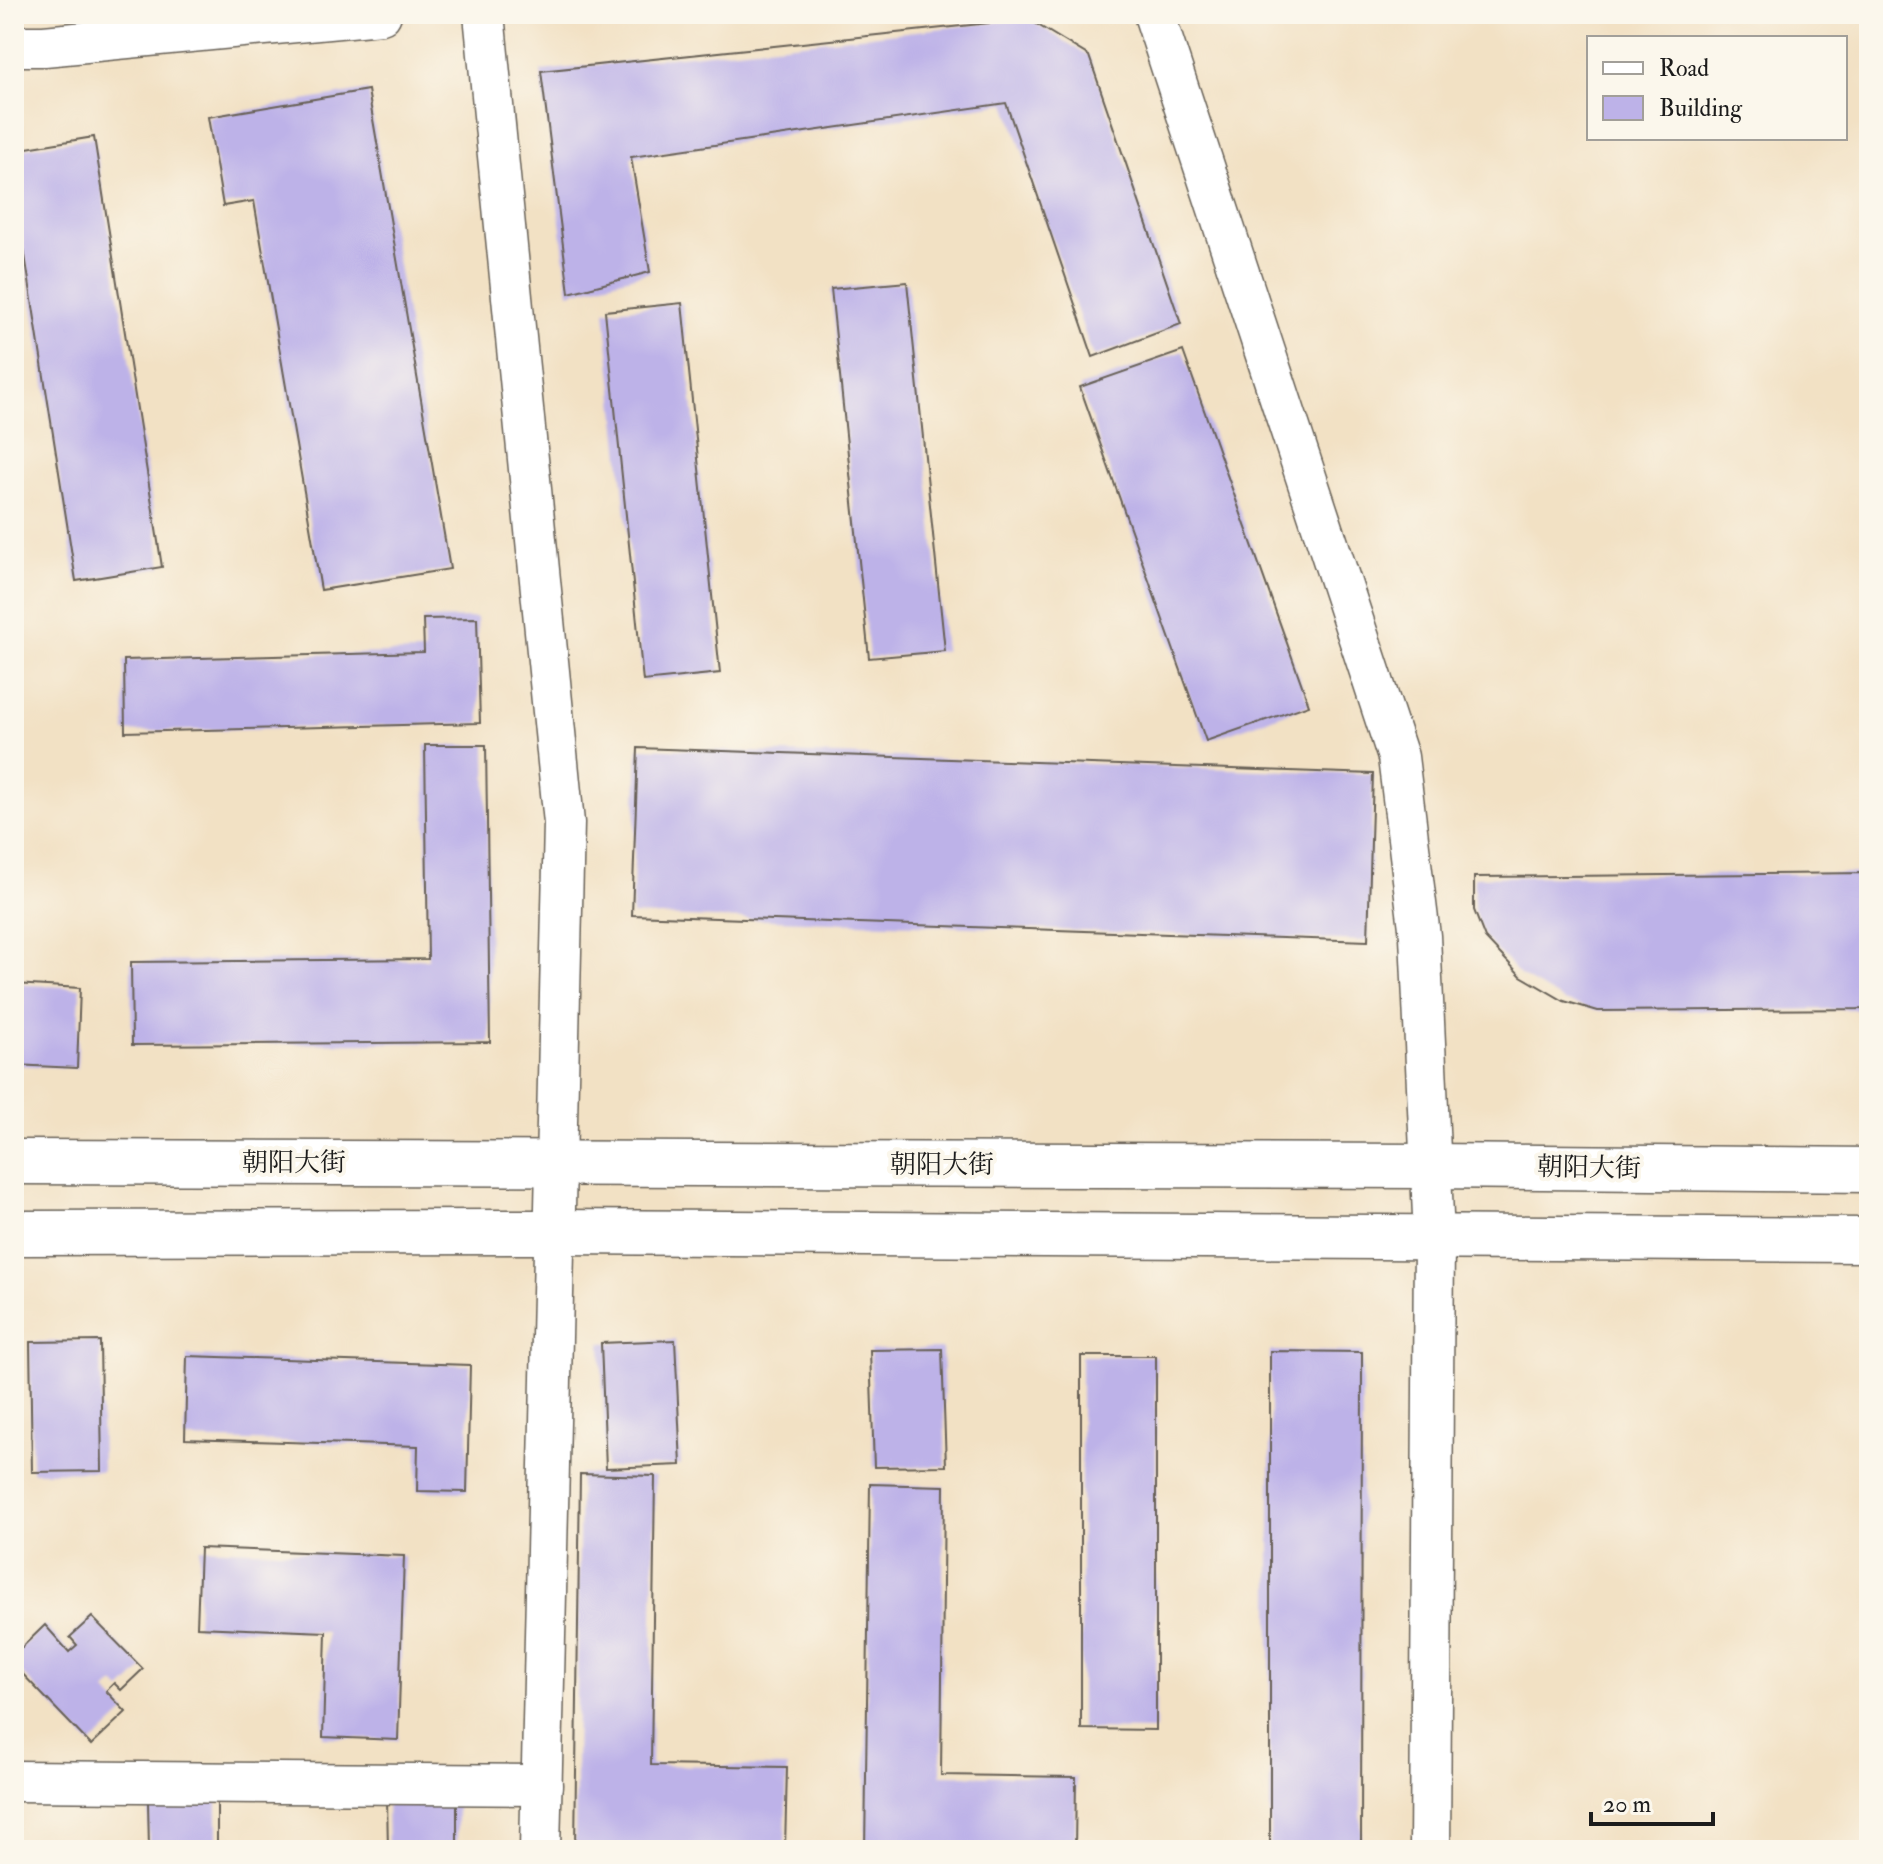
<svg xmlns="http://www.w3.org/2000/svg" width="1883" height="1864" viewBox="0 0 1883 1864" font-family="'IM FELL Double Pica','Noto Serif SC',serif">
  <rect width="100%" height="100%" fill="#fbf7ec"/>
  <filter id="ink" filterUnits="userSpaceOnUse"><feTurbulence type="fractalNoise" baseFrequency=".0125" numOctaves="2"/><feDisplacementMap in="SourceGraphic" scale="16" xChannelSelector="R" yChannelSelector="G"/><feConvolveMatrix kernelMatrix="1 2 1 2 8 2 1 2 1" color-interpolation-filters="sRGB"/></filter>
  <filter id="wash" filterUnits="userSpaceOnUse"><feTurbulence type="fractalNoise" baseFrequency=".006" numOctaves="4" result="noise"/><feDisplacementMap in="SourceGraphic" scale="32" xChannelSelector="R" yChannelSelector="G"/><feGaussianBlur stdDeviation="1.8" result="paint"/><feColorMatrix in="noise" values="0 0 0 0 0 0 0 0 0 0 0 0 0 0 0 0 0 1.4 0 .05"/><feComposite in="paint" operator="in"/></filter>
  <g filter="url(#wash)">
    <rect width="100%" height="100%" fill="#f2e1c4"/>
    <g id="blocks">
      <g fill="#bdb2e8">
        <path d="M1028 19 1089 56 1181 324 1093 357 1006 103 631 157 650 272 569 293 541 71Z"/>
        <path d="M368 90 450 569 321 590 254 201 223 206 208 117Z"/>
        <path d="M94 137 162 567 76 581 14 185V150Z"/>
        <path d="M907 282 945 651 869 658 831 289Z"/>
        <path d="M682 303 720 673 643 681 605 311Z"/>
        <path d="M1183 351 1309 705 1206 741 1080 387Z"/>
        <path d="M477 618 480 723 125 732 124 660 424 652 423 619Z"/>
        <path d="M425 745H486L490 1042 132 1045 131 962 428 959Z"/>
        <path d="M638 748 1373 774 1368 941 632 915Z"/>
        <path d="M1869 873V1009L1598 1011 1564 1001 1521 976 1485 938 1474 910V877Z"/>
        <path d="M14 984 80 988 77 1068 14 1065Z"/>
        <path d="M675 1340 681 1465 606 1468 601 1343Z"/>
        <path d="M100 1341 102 1471 32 1472 30 1342Z"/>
        <path d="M942 1349 946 1466 874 1467 870 1350Z"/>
        <path d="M1270 1351 1362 1352 1361 1850H1270Z"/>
        <path d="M187 1356 470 1365 467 1492 417 1491 418 1446 185 1439Z"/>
        <path d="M1081 1356H1156V1730L1081 1729Z"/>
        <path d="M580 1474 655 1476 651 1765 787 1767 785 1849 575 1846Z"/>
        <path d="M870 1484 944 1486 941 1775 1076 1777 1075 1850H865Z"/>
        <path d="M200 1548 404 1556 398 1740 323 1737 326 1632 197 1627Z"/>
        <path d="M92 1617 143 1669 121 1690 114 1683 106 1691 126 1712 91 1745 14 1665V1655L45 1625 69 1652 77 1645 70 1637Z"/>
        <path d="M387 1798H457V1850H388Z"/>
        <path d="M148 1801H217V1850H149Z"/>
      </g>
    </g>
  </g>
  <g filter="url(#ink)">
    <use href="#blocks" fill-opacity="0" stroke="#676157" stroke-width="2"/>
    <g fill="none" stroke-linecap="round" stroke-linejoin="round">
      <g stroke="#676157" stroke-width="43">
        <g id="street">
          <path d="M484 14 564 823 540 1850"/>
          <path d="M1154 14 1398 757 1420 936 1434 1237 1430 1850"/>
          <path d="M14 46H44L381 14"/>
          <path d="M14 1781 542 1785"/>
        </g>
      </g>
      <g stroke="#676157" stroke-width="47">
        <g id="primary">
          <path d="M14 1162 1431 1166 1869 1170"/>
          <path d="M14 1233 554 1232 1869 1240"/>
        </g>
      </g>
      <use href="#street" stroke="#fff" stroke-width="40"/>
      <use href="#primary" stroke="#fff" stroke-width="44"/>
    </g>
  </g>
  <g text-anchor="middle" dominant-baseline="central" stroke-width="8" stroke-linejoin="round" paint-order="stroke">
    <g font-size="26" fill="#1c1c1c" stroke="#fbf7ec">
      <text x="294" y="1163">朝阳大街</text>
      <text x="942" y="1165">朝阳大街</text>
      <text transform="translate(1589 1168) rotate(1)">朝阳大街</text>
    </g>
  </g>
  <rect width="1883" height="1864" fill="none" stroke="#fbf7ec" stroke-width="48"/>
  <rect x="1587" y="36" width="260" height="104" fill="#fbf7ec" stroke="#a29f99" stroke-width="2"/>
  <rect x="1603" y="62" width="40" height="12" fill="#ffffff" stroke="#a29f99" stroke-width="2"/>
  <text x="1659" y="76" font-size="24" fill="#1c1c1c">Road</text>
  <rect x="1603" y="96" width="40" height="24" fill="#bdb2e8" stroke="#a29f99" stroke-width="2"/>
  <text x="1659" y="116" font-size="24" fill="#1c1c1c">Building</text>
  <path d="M1591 1812v12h122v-12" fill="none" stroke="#1c1c1c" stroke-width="4"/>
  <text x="1603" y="1812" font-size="24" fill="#1c1c1c" stroke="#fbf7ec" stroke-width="6" paint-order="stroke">20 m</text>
</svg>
